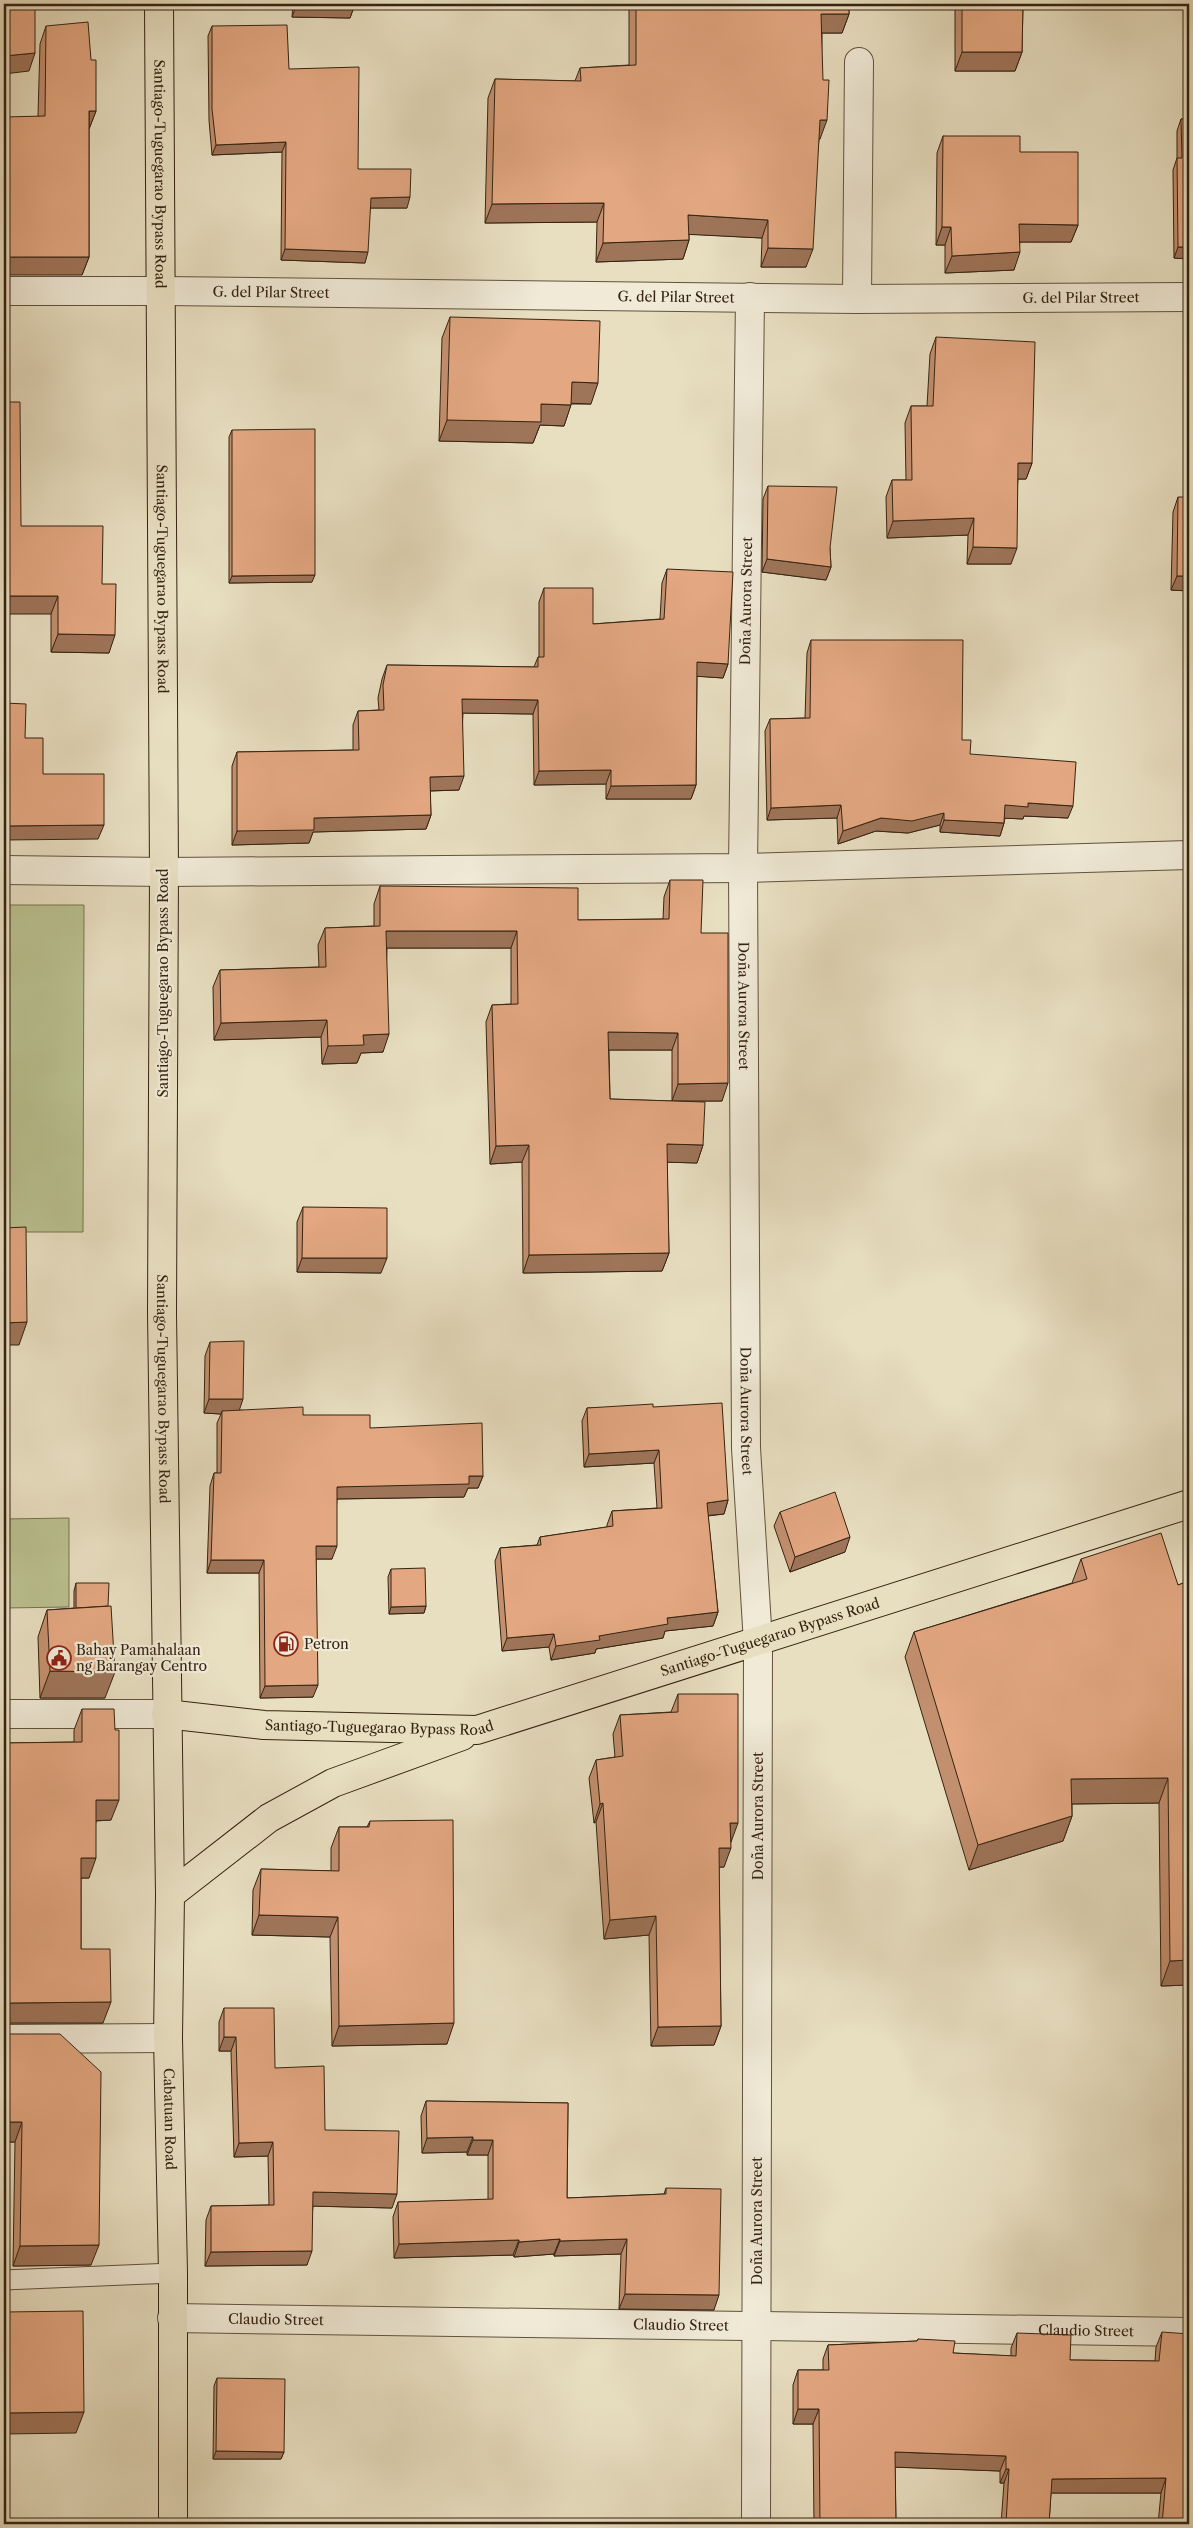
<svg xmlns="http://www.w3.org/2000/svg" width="1193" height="2528" viewBox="0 0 1193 2528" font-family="'Libre Caslon Text',serif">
  <rect width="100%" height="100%" fill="#e8dfc1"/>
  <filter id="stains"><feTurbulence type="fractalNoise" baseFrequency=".004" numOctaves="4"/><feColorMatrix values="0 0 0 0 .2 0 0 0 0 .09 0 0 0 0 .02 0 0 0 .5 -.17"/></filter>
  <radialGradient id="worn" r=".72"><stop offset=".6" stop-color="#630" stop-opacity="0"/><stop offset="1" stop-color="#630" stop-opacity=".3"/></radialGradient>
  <g fill="#bac190" stroke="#787251">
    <path d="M4 905H84L83 1232H4Z"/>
    <path d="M69 1518V1607L4 1608V1519Z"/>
  </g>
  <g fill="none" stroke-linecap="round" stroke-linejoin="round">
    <g stroke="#62523e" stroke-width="21">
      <path id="service" d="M4 2280 173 2273"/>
    </g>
    <g stroke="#62523e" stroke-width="30">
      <g id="minor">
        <path id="s1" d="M162 291 857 299 1189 297"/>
        <path id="s2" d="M750 297 743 868 746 1448 758 1643 756 2524"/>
        <path d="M857 299 859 62"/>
        <path d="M4 870 164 872 743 868 1189 855"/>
        <path d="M4 1714H166"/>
        <path d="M4 2039 168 2038"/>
        <path id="s3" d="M172 2318 1189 2332"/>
      </g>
    </g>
    <g stroke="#62523e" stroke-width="30">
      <path id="tertiary" d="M4 291H162"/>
    </g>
    <g stroke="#352312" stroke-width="30">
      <g id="trunk">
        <path id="s4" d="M159 4 164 872 162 1313 170 1895 168 2038 173 2273V2524"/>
        <path id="s5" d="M166 1714 264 1725 477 1730 1189 1504"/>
        <path d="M170 1895 269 1818 333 1783 462 1736"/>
      </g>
    </g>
    <use href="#service" stroke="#f0ead7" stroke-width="19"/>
    <use href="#minor" stroke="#f0ead7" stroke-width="28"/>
    <use href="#tertiary" stroke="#f0ead7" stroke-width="28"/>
    <use href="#trunk" stroke="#e8dfc1" stroke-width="28"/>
  </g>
  <g fill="#c3906f" stroke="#352312" fill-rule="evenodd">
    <path d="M293 4H355L350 18 292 17Z"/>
    <path d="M631 4H849V14L842 33H822L820 139H819L806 267H761L762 238 689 234V240L683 259 596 262 597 222 485 223 488 98 495 79 575 81 580 68 629 65V9Z"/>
    <path d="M955 4H1023L1022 52 1015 71H955Z"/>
    <path d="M46 26 96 111 89 129V257L82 275 38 116 40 44Z"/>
    <path d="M212 26 289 69 358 169 407 208H370L365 263 281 260 282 152 212 155 209 120 208 36Z"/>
    <path d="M1181 119H1189V259L1174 258 1173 170 1177 158V131Z"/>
    <path d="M943 136 1020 152 1078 225 1071 242H1020L1014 270 945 273V245H936L937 153Z"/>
    <path d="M450 317 591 404H571L564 426 540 425 533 443 439 441 442 338Z"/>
    <path d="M936 337 1032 463 1026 479H1018L1011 564H967L968 535 887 538 886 497 892 480H906L905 423 911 406H927L930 354Z"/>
    <path d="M232 430 312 582 229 583V437Z"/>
    <path d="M768 486 830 548 831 567 826 580 762 572 763 499Z"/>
    <path d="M1178 497 1189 591 1171 590 1173 512Z"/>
    <path d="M21 526 102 584 109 653 51 652V614Z"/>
    <path d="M667 569 728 664 723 678 697 676 696 785 691 799H606V784L534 785 533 714 463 713 459 790 430 791 431 815 426 829 313 832 309 843 232 845V766L237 752 353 750V725L358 711 379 710 378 698 382 679 387 665 534 667 538 657H539V602L544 588 593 624 660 619 662 583Z"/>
    <path d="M811 640 962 740 970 754 1068 818 1024 816 1023 819 1005 818 1004 823 1000 836 940 832V825L908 833 876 831 838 844 837 818 767 820 765 731 770 719 805 718 807 653Z"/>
    <path d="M670 880 701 933 722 1101H675L703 1145 697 1163 667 1162 669 1253 662 1271 523 1273 522 1162 490 1164 486 1022 492 1005 511 1004V948H387L383 1052 361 1053 357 1063 322 1064 321 1037 214 1040 213 987 220 970 319 967 318 945 325 928 374 926V904L380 886 578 920 663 919 664 897ZM609 1050H672V1101L610 1099Z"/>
    <path d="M303 1207 381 1273 297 1272V1222Z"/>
    <path d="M210 1342 239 1410 303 1415 370 1428 483 1476 478 1488H468L464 1497 337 1499 332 1559H316L313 1697 260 1698 259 1573H207L210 1486 214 1473H217V1423L221 1414 204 1413 205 1356Z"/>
    <path d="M653 1407 728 1500 724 1514 708 1516 718 1612 713 1626 665 1631 663 1638 596 1649 595 1653 551 1660 549 1647 502 1651 495 1561 500 1548 537 1545 540 1537 607 1527V1525L612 1511 657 1508 654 1463 584 1467 582 1421 587 1408Z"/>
    <path d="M780 1512 845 1552 790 1572 774 1526Z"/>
    <path d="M1081 1559 1178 1585 1189 1581V1985L1161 1986 1159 1803 1072 1804V1816L1063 1841 969 1870 905 1657 914 1632 1072 1583Z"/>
    <path d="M391 1569 426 1606 424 1613 389 1614 388 1577Z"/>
    <path d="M76 1583 105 1698H40L38 1637 47 1610 74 1608V1591Z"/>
    <path d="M678 1694 731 1842 724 1867H719L721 2026 714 2045 651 2046 649 1935 604 1939 596 1822 594 1823 589 1778 596 1760 615 1757 613 1734 620 1715 671 1712Z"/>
    <path d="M82 1709 111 1820 96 1821 89 1878H81V1949L103 2023H4V1743L74 1742V1730Z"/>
    <path d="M370 1821 447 2044 332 2046 330 1937 252 1935 253 1890 261 1869 331 1871V1848L339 1827H367Z"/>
    <path d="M224 2008 275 2068 325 2130 392 2208 313 2206 307 2265 205 2266 206 2220 211 2206 269 2205 268 2156 234 2157 231 2051H219V2022Z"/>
    <path d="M4 2032 91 2265 13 2266 15 2142H4Z"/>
    <path d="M426 2101 568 2103 567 2198 664 2194 666 2188 714 2310 619 2309 621 2254 554 2256V2254L514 2257 513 2255 394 2258 393 2217 398 2202 488 2200V2155H467V2152L422 2153 421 2116Z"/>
    <path d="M1162 2332 1189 2524H1158L1161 2493H1051L1049 2524H1001L1004 2483H1000V2471L895 2467 896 2524H814L813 2424H793V2385L798 2370H823V2359L828 2345 917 2341 918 2339 953 2353 1011 2356V2348L1017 2333 1070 2360 1155 2361 1156 2347Z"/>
    <path d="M217 2378 284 2452 281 2459H213L214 2386Z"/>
  </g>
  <g fill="#9f755a" stroke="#352312">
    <path d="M297 4H355L350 18 292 17Z"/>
    <path d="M821 14H849L842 33H815Z"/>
    <path d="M962 52H1022L1015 71H955Z"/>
    <path d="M35 53 29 71 4 74V56Z"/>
    <path d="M89 111H96L89 129Z"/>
    <path d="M820 120H827L820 139H813Z"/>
    <path d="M286 142 282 152 212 155 216 145Z"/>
    <path d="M410 197 407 208H367L371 198Z"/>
    <path d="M604 203 597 222 485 223 492 204Z"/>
    <path d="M688 215 768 220 762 238 681 234Z"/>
    <path d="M1019 224 1078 225 1071 242H1012Z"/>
    <path d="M942 227H951L945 245H936Z"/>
    <path d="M689 240 683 259 596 262 603 243Z"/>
    <path d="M1178 247H1189V259L1174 258Z"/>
    <path d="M768 248 813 249 806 267H761Z"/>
    <path d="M285 249 368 252 365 263 281 260Z"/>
    <path d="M1020 252 1014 270 945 273 952 256Z"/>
    <path d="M4 257H89L82 275H4Z"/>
    <path d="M572 382 598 383 591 404 564 403Z"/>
    <path d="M541 404 571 405 564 426 540 425 533 443 439 441 447 420Z"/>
    <path d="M1018 463H1032L1026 479H1012Z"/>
    <path d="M974 518 968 535 887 538 893 521Z"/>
    <path d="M973 547 1017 548 1011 564H967Z"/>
    <path d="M767 559 831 567 826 580 762 572Z"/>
    <path d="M315 575 312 582 229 583 232 576Z"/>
    <path d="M1177 576H1189V591L1171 590Z"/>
    <path d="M4 596H58L51 614H4Z"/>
    <path d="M58 634 115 635 109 653 51 652Z"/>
    <path d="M697 662 728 664 723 678 692 676Z"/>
    <path d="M462 699 538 700 533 714 457 713Z"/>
    <path d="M611 770 606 784 534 785 539 771Z"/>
    <path d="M464 776 459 790 425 791 430 777Z"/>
    <path d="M696 785 691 799H606L611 786Z"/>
    <path d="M1028 803 1073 806 1068 818 1024 816 1023 819 1001 818 1005 805Z"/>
    <path d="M841 805 837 818 767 820 771 808Z"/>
    <path d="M944 813 940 825 908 833 876 831 838 844 843 831 881 818Z"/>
    <path d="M431 815 426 829 313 832 309 843 232 845 237 831 314 818Z"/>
    <path d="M944 820 1004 823 1000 836 940 832Z"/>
    <path d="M104 825 98 839 4 840V826Z"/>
    <path d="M386 931H517L511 948H380Z"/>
    <path d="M327 1020 321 1037 214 1040 221 1023Z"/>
    <path d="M608 1032 678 1033 672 1050H602Z"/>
    <path d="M389 1034 383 1052 361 1053 357 1063 322 1064 328 1046 363 1035Z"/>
    <path d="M728 1083 722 1101H672L678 1084Z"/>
    <path d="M667 1144 703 1145 697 1163 661 1162Z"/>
    <path d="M529 1145 522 1162 490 1164 496 1146Z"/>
    <path d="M669 1253 662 1271 523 1273 529 1255Z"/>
    <path d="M302 1258H387L381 1273 297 1272Z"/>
    <path d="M27 1322 19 1345H4V1323Z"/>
    <path d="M209 1399H243L238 1414 222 1411 221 1414 204 1413Z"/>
    <path d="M659 1450 654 1463 584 1467 589 1454Z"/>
    <path d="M469 1476H483L478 1488H468L464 1497 333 1499 337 1487Z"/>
    <path d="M728 1500 724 1514 702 1516 707 1503Z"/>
    <path d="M850 1537 845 1552 790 1572 795 1557Z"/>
    <path d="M316 1546H337L332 1559H311Z"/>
    <path d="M211 1560H264L259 1573H207Z"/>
    <path d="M426 1606 424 1613 389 1614 391 1607Z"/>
    <path d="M718 1612 713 1626 665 1631 663 1638 596 1649 595 1653 551 1660 556 1646 599 1636 667 1618Z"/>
    <path d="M554 1634 549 1647 502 1651 507 1638Z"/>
    <path d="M50 1671 115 1672 105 1698H40Z"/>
    <path d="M318 1685 313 1697 260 1698 265 1686Z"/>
    <path d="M1168 1778 1159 1803 1062 1804 1071 1779Z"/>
    <path d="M96 1800H119L111 1820 89 1821Z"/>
    <path d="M603 1803 596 1822 594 1823 600 1804Z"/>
    <path d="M1072 1816 1063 1841 969 1870 978 1845Z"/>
    <path d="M730 1823H738L731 1842Z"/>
    <path d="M719 1848H731L724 1867H712Z"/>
    <path d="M81 1858H96L89 1878H74Z"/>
    <path d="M259 1915 338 1917 330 1937 252 1935Z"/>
    <path d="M656 1916 649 1935 604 1939 610 1920Z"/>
    <path d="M1189 1960V1985L1161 1986 1170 1961Z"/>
    <path d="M111 2002 103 2023H4V2005L11 2003Z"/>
    <path d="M454 2023 447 2044 332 2046 339 2026Z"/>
    <path d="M721 2026 714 2045 651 2046 658 2027Z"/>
    <path d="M224 2037H236L231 2051H219Z"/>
    <path d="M4 2122H22L15 2142H4Z"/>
    <path d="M473 2137 467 2152 422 2153 427 2138Z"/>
    <path d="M473 2140H493L488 2155H467Z"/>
    <path d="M273 2142 268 2156 234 2157 239 2143Z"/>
    <path d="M313 2192 397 2194 392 2208 308 2206Z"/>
    <path d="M560 2239 554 2254 514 2257 519 2242Z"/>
    <path d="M627 2239 621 2254 554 2256 560 2241Z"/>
    <path d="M519 2240 513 2255 394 2258 399 2244Z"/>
    <path d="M99 2245 91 2265 13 2266 20 2246Z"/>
    <path d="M312 2251 307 2265 205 2266 211 2252Z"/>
    <path d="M625 2294 719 2295 714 2310 619 2309Z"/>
    <path d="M798 2409H819L813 2424H793Z"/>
    <path d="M84 2412 76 2433 4 2434V2413Z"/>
    <path d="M216 2451 284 2452 281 2459H213Z"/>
    <path d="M895 2452 1006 2456 1000 2471 890 2467Z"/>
    <path d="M1006 2469H1009L1004 2483H1000Z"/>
    <path d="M1166 2478 1161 2493H1047L1052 2479Z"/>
  </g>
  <g fill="#e3a781" stroke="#352312">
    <path d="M4 4H35V53L4 56Z"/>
    <path d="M636 4H849V14H821L823 80H829L827 120H820L813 249 768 248V220L688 215 689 240 603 243 604 203 492 204 495 79 581 81 580 68 636 65Z"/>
    <path d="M962 4H1023L1022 52H962Z"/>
    <path d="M88 22 91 60H96V111H89V257H4V117L45 116 46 26Z"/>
    <path d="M287 25 289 69 359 67 358 169H411L410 197 371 198 368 252 285 249 286 142 216 145 212 109V26Z"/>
    <path d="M1181 119H1189V247H1178L1177 158H1182Z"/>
    <path d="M943 136H1020V152H1078V225L1019 224 1020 252 952 256 951 227H942Z"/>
    <path d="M450 317 600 321 598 383 572 382 571 405 541 404V422L447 420Z"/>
    <path d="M936 337 1035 342 1032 463H1018L1017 548 973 547 974 518 893 521 892 480H912L911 406H933Z"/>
    <path d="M4 402H20L21 526H103L102 584H116L115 635 58 634V596H4Z"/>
    <path d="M315 429V575L232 576V430Z"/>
    <path d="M768 486 837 487 830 548 831 567 767 559Z"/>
    <path d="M1178 497H1189V576H1177Z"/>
    <path d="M667 569 733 572 728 664 697 662 696 785 611 786V770L539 771 538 700 462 699 464 776 430 777 431 815 314 818V830L237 831V752L359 750 358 711 384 710 383 685 387 665 538 667V657H544V588H593V624L664 619Z"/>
    <path d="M811 640H963L962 740H971L970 754 1076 762 1073 806 1028 803V807L1005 805 1004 823 944 820V813L912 821 881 818 843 831 841 805 771 808 770 719 810 718Z"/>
    <path d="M4 703 26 704 25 738H43V774H104V825L4 826Z"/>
    <path d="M670 880H703L701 933H728V1083L678 1084V1033L608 1032 610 1099 705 1102 703 1145 667 1144 669 1253 529 1255V1145L496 1146 492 1005 518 1004 517 931H386L389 1034 363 1035 364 1045 328 1046 327 1020 221 1023 220 970 326 967 325 928 380 926V886L578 888V920L669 919Z"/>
    <path d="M303 1207 387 1208V1258H302Z"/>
    <path d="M26 1227 27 1322 4 1323V1228Z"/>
    <path d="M244 1341 243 1399H209L210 1342Z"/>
    <path d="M722 1403 728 1500 707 1503 718 1612 667 1618 668 1624 599 1636 600 1640 556 1646 554 1634 507 1638 500 1548 541 1545 540 1537 613 1526 612 1511 662 1508 659 1450 589 1454 587 1408 653 1404V1407Z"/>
    <path d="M303 1407V1415H370V1428L482 1423 483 1476H469V1484L337 1487V1546H316L318 1685 265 1686 264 1560H211L214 1473H221L222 1411Z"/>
    <path d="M835 1492 850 1537 795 1557 780 1512Z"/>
    <path d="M1161 1533 1178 1585 1189 1581V1960L1170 1961 1168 1778 1071 1779 1072 1816 978 1845 914 1632 1087 1579 1081 1559Z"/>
    <path d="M425 1568 426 1606 391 1607V1569Z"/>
    <path d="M76 1583H109L108 1606 76 1608Z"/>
    <path d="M111 1606 115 1672 50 1671 47 1610Z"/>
    <path d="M678 1694H738V1823H730L731 1848H719L721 2026 658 2027 656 1916 610 1920 603 1803 600 1804 596 1760 623 1756 620 1715 678 1712Z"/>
    <path d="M82 1709H114L115 1730H119V1800H96V1858H81V1949H110L111 2002 11 2003 4 2005V1743L82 1742Z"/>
    <path d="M453 1820 454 2023 339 2026 338 1917 259 1915 261 1869 339 1871V1827H369L370 1821Z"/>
    <path d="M224 2008H274L275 2068 324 2066 325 2130 399 2131 397 2194 313 2192 312 2251 211 2252V2206L274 2205 273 2142 239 2143 236 2037H224Z"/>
    <path d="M4 2032 11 2034H60L101 2072 99 2245 20 2246 22 2122H4Z"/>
    <path d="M426 2101 568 2103 567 2198 666 2194V2188L721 2189 719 2295 625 2294 627 2239 560 2241V2239L519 2242V2240L399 2244 398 2202 493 2199V2140H473V2137L427 2138Z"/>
    <path d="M83 2311 84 2412 4 2413V2312Z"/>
    <path d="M1162 2332 1189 2334V2524H1162L1166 2478 1052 2479 1049 2524H1006L1009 2469H1006V2456L895 2452 896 2524H820L819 2409H798V2370H829L828 2345 917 2341 918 2339 955 2341 953 2353 1016 2356 1017 2333 1071 2335 1070 2360 1159 2361Z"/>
    <path d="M217 2378 285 2379 284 2452 216 2451Z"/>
  </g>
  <defs>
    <g id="fuel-ring" transform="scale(1.25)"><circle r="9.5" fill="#f0ead7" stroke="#8f2418" stroke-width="1.5"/><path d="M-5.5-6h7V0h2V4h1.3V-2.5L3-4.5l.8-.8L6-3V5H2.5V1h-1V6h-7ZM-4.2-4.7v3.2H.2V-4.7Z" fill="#8f2418"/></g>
    <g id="civic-ring" transform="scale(1.25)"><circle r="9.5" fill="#f0ead7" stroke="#8f2418" stroke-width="1.5"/><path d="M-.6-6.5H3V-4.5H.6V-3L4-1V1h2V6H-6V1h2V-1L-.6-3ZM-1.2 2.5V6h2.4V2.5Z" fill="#8f2418"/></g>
  </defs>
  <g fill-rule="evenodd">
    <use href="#fuel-ring" x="286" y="1644"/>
    <use href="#civic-ring" x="59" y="1658"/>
  </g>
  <g text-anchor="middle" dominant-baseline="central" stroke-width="4.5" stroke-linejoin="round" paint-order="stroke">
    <g font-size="14" fill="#352312" stroke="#f0ead7">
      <text stroke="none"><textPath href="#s4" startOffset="170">Santiago-Tuguegarao Bypass Road</textPath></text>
      <text stroke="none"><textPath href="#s1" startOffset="109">G. del Pilar Street</textPath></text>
      <text stroke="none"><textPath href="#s1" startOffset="514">G. del Pilar Street</textPath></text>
      <text stroke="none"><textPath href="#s1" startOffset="919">G. del Pilar Street</textPath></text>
      <text stroke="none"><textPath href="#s4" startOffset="575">Santiago-Tuguegarao Bypass Road</textPath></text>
      <text transform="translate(746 601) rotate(-89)">Doña Aurora Street</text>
      <text transform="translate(163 983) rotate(-90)">Santiago-Tuguegarao Bypass Road</text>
      <text stroke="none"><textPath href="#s2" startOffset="709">Doña Aurora Street</textPath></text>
      <text stroke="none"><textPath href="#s4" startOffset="1385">Santiago-Tuguegarao Bypass Road</textPath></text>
      <text stroke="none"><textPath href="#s2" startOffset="1114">Doña Aurora Street</textPath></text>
      <text stroke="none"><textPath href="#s5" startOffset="619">Santiago-Tuguegarao Bypass Road</textPath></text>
      <text stroke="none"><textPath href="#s5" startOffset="214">Santiago-Tuguegarao Bypass Road</textPath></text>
      <text transform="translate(758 1816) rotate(-90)">Doña Aurora Street</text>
      <text stroke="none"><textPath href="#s4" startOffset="2115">Cabatuan Road</textPath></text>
      <text transform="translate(757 2221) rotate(-90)">Doña Aurora Street</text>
      <text stroke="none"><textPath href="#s3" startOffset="104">Claudio Street</textPath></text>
      <text stroke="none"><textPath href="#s3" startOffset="509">Claudio Street</textPath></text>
      <text stroke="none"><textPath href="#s3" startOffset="914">Claudio Street</textPath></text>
    </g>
    <g font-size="14" fill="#352312" stroke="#f0ead7" text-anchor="start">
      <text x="304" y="1644">Petron</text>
      <text x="76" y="1650">Bahay Pamahalaan<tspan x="76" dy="16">ng Barangay Centro</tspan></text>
    </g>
  </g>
  <rect width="1193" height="2528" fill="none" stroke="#e8dfc1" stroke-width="20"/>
  <rect x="5" y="5" width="1183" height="2518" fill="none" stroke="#352312" stroke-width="2.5"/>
  <rect x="10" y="10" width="1173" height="2508" fill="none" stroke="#352312"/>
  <rect width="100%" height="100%" filter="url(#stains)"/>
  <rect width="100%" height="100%" fill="url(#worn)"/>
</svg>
